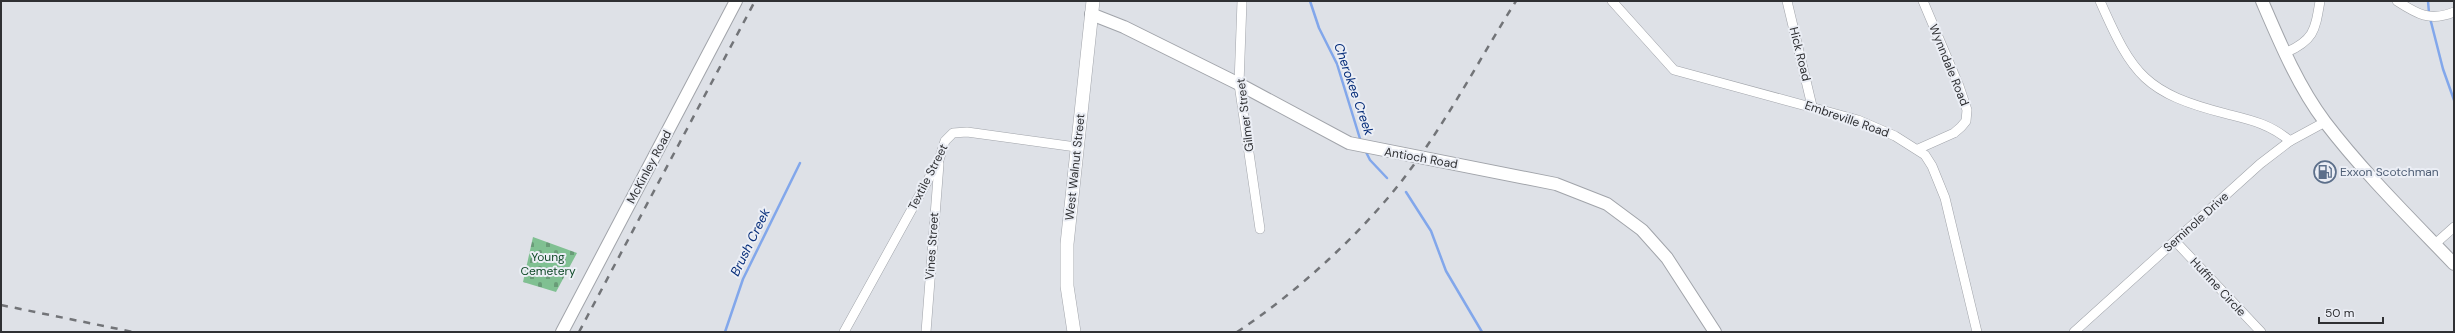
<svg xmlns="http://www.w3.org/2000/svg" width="2455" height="333" viewBox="0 0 2455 333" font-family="'DM Sans',sans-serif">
  <defs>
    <pattern id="cemetery-stones" width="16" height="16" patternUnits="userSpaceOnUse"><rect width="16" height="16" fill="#80c092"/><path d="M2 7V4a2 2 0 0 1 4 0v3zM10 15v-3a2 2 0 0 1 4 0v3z" fill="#699c78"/></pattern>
  </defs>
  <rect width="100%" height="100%" fill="#dee1e7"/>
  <path fill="url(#cemetery-stones)" d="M533 237 577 253 556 292 523 282Z"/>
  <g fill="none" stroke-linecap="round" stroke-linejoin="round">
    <g stroke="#82a7eb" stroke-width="2.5">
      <path d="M1310 1 1319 28 1337 64 1361 142"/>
      <path d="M2428 1 2429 13"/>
      <path d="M2430 18 2443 69 2454 100"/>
      <path d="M1365 150 1370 160 1387 178"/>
      <path d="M1406 192 1431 231 1446 271 1482 332"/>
      <path d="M725 332 743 279 800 163"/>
    </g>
    <g stroke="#a1a4aa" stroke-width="10">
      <g id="minor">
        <path d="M1242 1 1239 84 1260 229"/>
        <path d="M1612 1 1674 70 1858 120 1895 136 1925 155 1932 166 1945 198 1977 332"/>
        <path d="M1787 1 1812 106"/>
        <path d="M2100 1C2133 76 2145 93 2227 114 2251 120 2270 124 2290 141"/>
        <path d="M2397 1C2417 14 2430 22 2454 12"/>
        <path d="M2285 53C2314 40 2315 31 2320 1"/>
        <path d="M1918 149 1954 133 1961 127 1966 121 1967 110 1959 86 1923 1"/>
        <path d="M2176 242 2261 332"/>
        <path d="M2435 244 2454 227"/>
        <path d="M844 332 939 160 945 141 953 133 967 132 1076 147"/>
        <path d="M926 332 939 164"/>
        <path d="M2074 332 2260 164 2290 141 2325 122"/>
      </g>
    </g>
    <g stroke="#a1a4aa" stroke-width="14">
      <g id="tertiary">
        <path d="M2262 1C2280 43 2298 86 2325 122 2364 173 2410 218 2454 264"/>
        <path d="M1091 14 1124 27 1239 84 1349 143 1556 184 1607 204 1642 230 1667 258 1715 332"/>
        <path d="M562 332 736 1"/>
      </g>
    </g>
    <g stroke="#a1a4aa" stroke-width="14">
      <path id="secondary" d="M1074 332 1067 286V244L1093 1"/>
    </g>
    <use href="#minor" stroke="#fff" stroke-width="9"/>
    <use href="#tertiary" stroke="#fff" stroke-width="12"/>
    <use href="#secondary" stroke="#fff" stroke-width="13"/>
    <g stroke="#727478" stroke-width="2.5" stroke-dasharray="7 7" stroke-linecap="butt">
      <path d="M1 305 133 332"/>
      <path d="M579 332 755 1"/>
      <path d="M1237 332C1295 294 1361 234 1404 178 1446 123 1479 60 1516 1"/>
    </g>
  </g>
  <defs>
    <g id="fuel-ring" transform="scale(1.15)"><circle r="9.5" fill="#ebeef5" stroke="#5c6f8a" stroke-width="1.5"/><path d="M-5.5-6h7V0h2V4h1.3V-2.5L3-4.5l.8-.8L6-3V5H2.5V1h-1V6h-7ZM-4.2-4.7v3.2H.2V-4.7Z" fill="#5c6f8a"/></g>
  </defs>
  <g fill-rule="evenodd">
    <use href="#fuel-ring" x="2325" y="172"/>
  </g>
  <g text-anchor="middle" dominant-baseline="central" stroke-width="4" stroke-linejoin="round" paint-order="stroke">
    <g font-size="12" fill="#2f3033" stroke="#ebeef5">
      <text transform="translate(1800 54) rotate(76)">Hick Road</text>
      <text transform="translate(1949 65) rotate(68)">Wynndale Road</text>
      <text transform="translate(1245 115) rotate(-97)">Gilmer Street</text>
      <text transform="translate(1847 119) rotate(19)">Embreville Road</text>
      <text transform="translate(1421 158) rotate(10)">Antioch Road</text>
      <text transform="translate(649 167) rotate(-62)">McKinley Road</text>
      <text transform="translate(1075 167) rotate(-84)">West Walnut Street</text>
      <text transform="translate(928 177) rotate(-63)">Textile Street</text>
      <text transform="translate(2196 222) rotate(-42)">Seminole Drive</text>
      <text transform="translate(932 246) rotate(-86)">Vines Street</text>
      <text transform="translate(2218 287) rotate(47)">Huffine Circle</text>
    </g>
    <g font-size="12" fill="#4e5e75" stroke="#ebeef5" text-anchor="start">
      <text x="2340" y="172">Exxon Scotchman</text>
    </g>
    <g font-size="12" fill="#114a28" stroke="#ebeef5">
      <text x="548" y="257">Young<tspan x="548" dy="14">Cemetery</tspan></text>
    </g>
    <g font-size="13" font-style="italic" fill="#052c79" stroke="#ebeef5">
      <text transform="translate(1354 89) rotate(71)">Cherokee Creek</text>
      <text transform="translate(750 242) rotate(-64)">Brush Creek</text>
    </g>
  </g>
  <rect width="2455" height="333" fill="none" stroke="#2f3033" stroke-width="4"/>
  <path d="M2319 317v6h64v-6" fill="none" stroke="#2f3033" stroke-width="2"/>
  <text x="2325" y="317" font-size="12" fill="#2f3033" stroke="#ebeef5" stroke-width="3" paint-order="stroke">50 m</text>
</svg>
